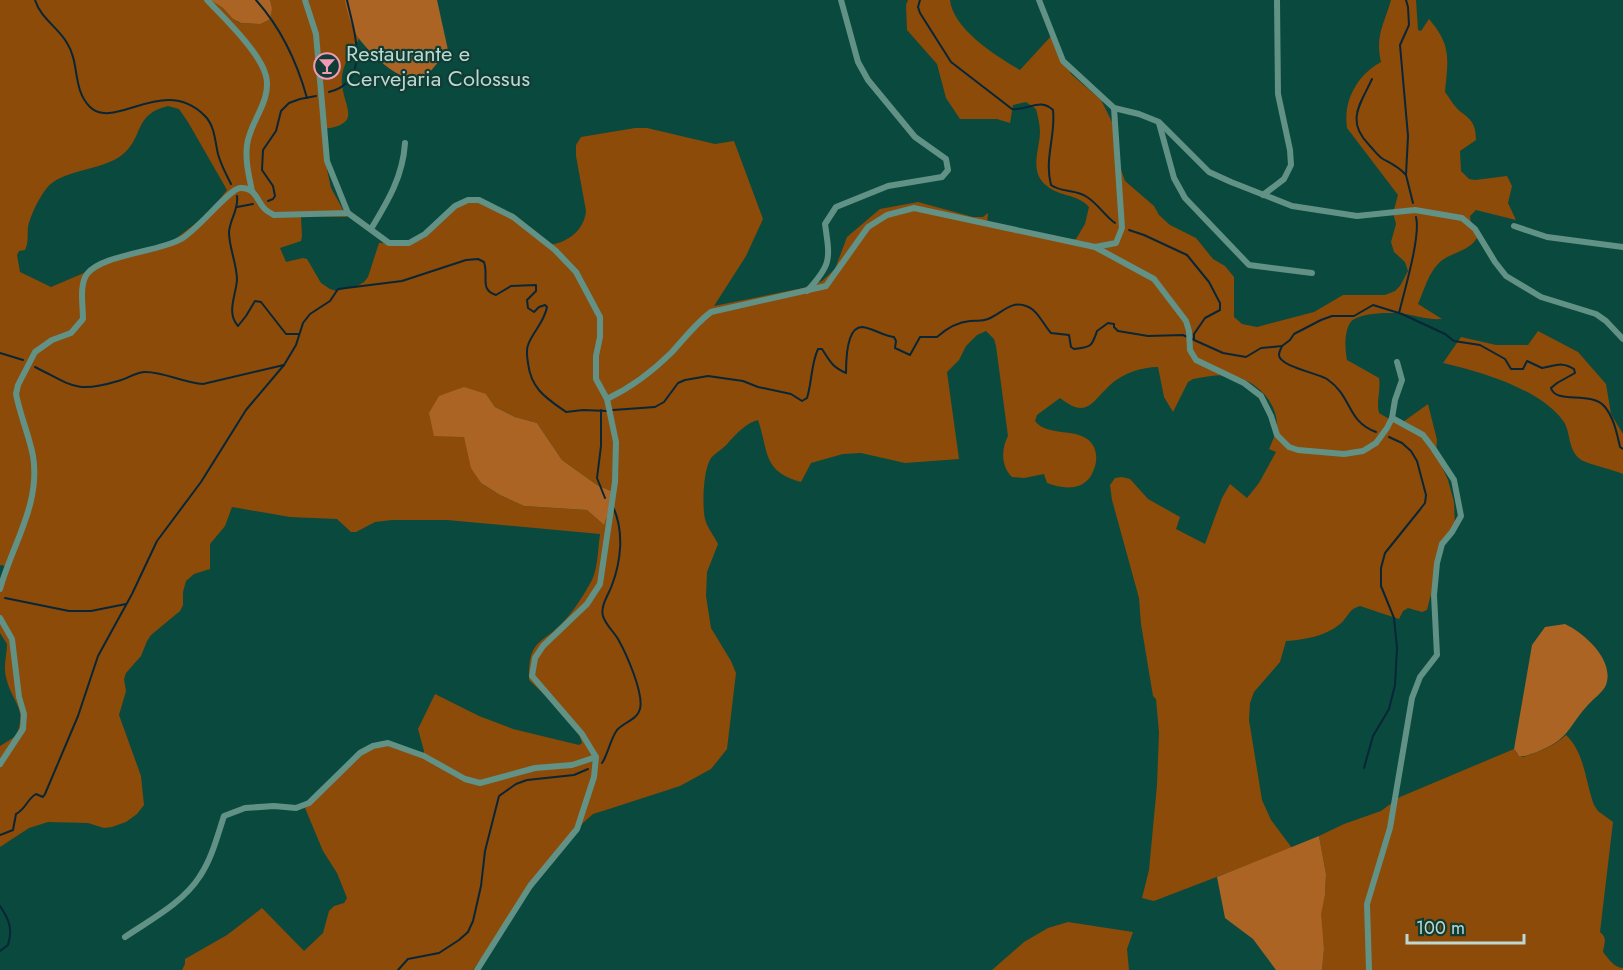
<svg xmlns="http://www.w3.org/2000/svg" width="1623" height="970" viewBox="0 0 1623 970" font-family="Jost,sans-serif">
  <rect width="100%" height="100%" fill="#0a493e"/>
  <g fill="#8c4b08" fill-rule="evenodd">
    <path d="M0 0H210L223 8 233 19 240 23 259 24 272 8 270 0H345L359 39C351 51 340 69 342 84 344 108 363 124 323 129L324 155 331 188 347 217 301 216 302 236 301 241 280 248 286 262 303 258 307 259 321 283 330 289 336 291 357 286 364 282 368 277 379 243C390 243 405 245 415 239 441 223 459 190 495 207 510 213 533 235 547 245 565 244 584 232 586 211L576 156V145L581 137 635 128H647L715 144 734 141 763 219 746 256 714 306 803 288 822 281 835 269 847 237 880 209 918 202 973 217H983L988 213 987 224 1070 241 1076 239 1085 224 1089 207C1078 194 1060 197 1047 186 1029 172 1039 152 1040 133 1040 125 1038 117 1036 109L1026 102 1013 105 1010 123 997 119H960L946 98 937 64 907 30 906 5 908 0H950C953 29 996 56 1020 70L1052 35 1071 74 1101 100 1112 122 1119 164 1125 181 1154 206 1159 215 1170 225 1196 238 1213 259 1225 266 1234 277V317L1242 324 1257 327 1314 312 1343 295H1385L1395 291 1400 286 1408 271 1405 262 1394 252 1391 242 1396 224 1393 213 1398 195 1347 128C1343 101 1357 75 1381 62 1375 35 1384 25 1391 0H1416L1418 30 1421 31 1429 19C1452 46 1448 59 1445 92 1450 98 1454 107 1461 112 1472 120 1476 125 1476 140L1460 151 1461 171 1469 179 1475 180 1507 176 1512 186 1508 203 1516 220 1476 210 1470 216 1471 224 1477 238C1469 251 1453 252 1441 261 1429 271 1424 290 1418 304L1442 319C1428 320 1418 316 1405 314 1393 312 1357 312 1350 323 1344 333 1345 349 1347 360L1379 378C1381 391 1376 401 1379 413L1391 420 1403 422 1428 404 1437 440 1436 454 1448 480 1454 502 1455 525 1443 546 1427 610 1422 612 1408 608 1403 611 1399 619 1360 606C1348 609 1348 618 1340 624 1326 636 1304 640 1286 641L1280 662 1254 692 1250 703 1249 720 1262 800 1271 820 1292 848 1154 901 1142 898 1149 870 1157 785 1159 733 1156 699 1153 696 1141 624 1139 598 1112 500 1110 485 1115 478 1122 477 1130 479 1148 499 1180 517 1176 529 1205 544 1222 498 1230 484 1247 498 1259 483 1276 452 1269 449C1272 442 1276 434 1277 427 1278 402 1255 379 1231 376 1219 374 1205 377 1193 379L1188 382 1173 412 1164 397 1158 367C1142 367 1123 373 1110 385 1091 403 1087 419 1060 398L1037 415 1035 421C1049 439 1083 425 1094 447 1097 454 1097 462 1094 469 1087 491 1065 490 1047 483L1044 474 1024 478 1012 477C1001 467 1001 449 1008 436L996 346 994 339 986 331 977 335 966 346 959 360 947 372 959 459 905 463 861 453 843 454 811 463 801 482C762 471 769 452 758 420 746 423 736 434 728 443 724 448 714 454 711 458 703 470 702 505 705 519 707 527 714 536 718 544L707 572 706 596 711 628 731 661 736 673 727 749 711 769 680 786 609 809 593 814 584 822 562 847 473 970H182L185 964V959L227 935 262 908 304 951 323 933 329 911 334 906 344 903 347 898 337 873 323 851 305 808 365 752 386 744 422 758 424 751 418 729 435 694 479 716 513 729 579 745 582 743 576 725 529 680C528 637 542 646 565 620 575 609 585 593 592 580 598 567 598 548 600 534L447 520H392L375 522 356 532H351L337 519 290 517 232 507 225 526 210 544V569L194 574 186 581 183 592V605L180 611 151 635 147 641 141 656 126 673 124 679 126 691 119 715 141 776 144 805 137 814 126 822 112 827 104 828 88 823 48 822 29 828 0 847V746L16 736C28 707 12 704 6 677 3 666 7 655 7 644L0 633V589L5 566 0 565ZM168 106 179 109 188 122 227 190 208 214 166 246 152 252 119 258 51 287 20 272 17 255 19 251 25 250C29 242 27 235 28 227 30 216 39 198 46 189 61 169 102 171 122 155 144 138 133 114 168 106ZM486 394 495 407 515 417 537 423 562 460 597 485 611 491 603 524 587 510 524 506 500 495 481 483 472 468 464 436H434Z"/>
    <path d="M1538 331 1578 352 1606 384 1611 414 1623 434V474C1614 470 1584 463 1580 459 1568 450 1571 434 1564 422 1541 389 1481 372 1443 363L1461 337 1496 345H1528Z"/>
    <path d="M1566 735C1585 753 1585 781 1594 805L1598 811 1613 822 1600 932C1608 938 1604 944 1603 952 1608 958 1614 968 1623 968V970H1322L1324 949 1320 914 1325 895 1326 874 1319 836 1344 824 1381 811 1400 797 1514 749 1517 754 1523 757C1538 752 1555 746 1566 735Z"/>
    <path d="M1068 922 1133 932 1127 949 1129 970H992L1024 942 1048 928Z"/>
  </g>
  <g fill="#ac6425">
    <path d="M210 0H270L272 8 270 19 260 24 241 23 233 19 223 8Z"/>
    <path d="M345 0H437L448 50 425 78C403 87 372 55 360 40 352 30 347 12 345 0Z"/>
    <path d="M464 387 486 394 495 407 515 417 537 423 562 460 597 485 611 491 609 510 604 525 587 510 524 506 500 495 481 483 471 468 464 437 434 436 429 413 439 396Z"/>
    <path d="M1565 624C1584 633 1615 660 1606 685 1603 692 1592 700 1587 706 1566 730 1569 739 1537 752 1530 754 1526 757 1519 756L1514 749 1532 645 1545 627Z"/>
    <path d="M1319 836 1326 874 1325 895 1321 914 1324 949 1322 970H1276L1253 939 1225 918 1217 877Z"/>
  </g>
  <g fill="none" stroke-linecap="round" stroke-linejoin="round">
    <g stroke="#082637" stroke-width="2">
      <path d="M35 0C41 19 58 27 67 43 80 63 72 89 90 107 115 131 164 74 205 116 215 126 215 142 218 154 221 165 226 174 231 184"/>
      <path d="M256 0C281 28 297 62 307 98"/>
      <path d="M920 0 918 7 920 13 951 62 1012 109C1028 111 1040 97 1053 110 1056 135 1044 159 1051 185 1062 193 1076 189 1087 197 1098 204 1105 216 1115 223"/>
      <path d="M1406 0 1408 7 1409 25 1400 45 1408 136 1406 175 1413 203"/>
      <path d="M1372 79C1360 105 1345 121 1370 146 1374 150 1378 156 1383 159 1392 164 1399 167 1406 175"/>
      <path d="M329 92C373 81 353 29 347 0"/>
      <path d="M237 196C239 209 230 219 229 232 229 248 237 264 237 280 236 295 226 313 238 326L246 316 255 301 261 302 286 334H299"/>
      <path d="M268 201 273 199 275 196 273 186 262 170 263 150 276 131 281 111 289 103 300 99 316 96"/>
      <path d="M237 207 253 204"/>
      <path d="M1129 230 1144 235 1187 255 1209 282 1220 303V310L1205 318 1194 334V339"/>
      <path d="M1399 313C1404 292 1421 236 1416 217"/>
      <path d="M1282 346C1281 349 1279 351 1279 355 1279 366 1317 373 1327 379 1353 397 1346 421 1376 432"/>
      <path d="M0 353 23 360"/>
      <path d="M35 367C72 385 75 394 118 381 126 379 135 373 144 372 162 371 184 383 203 384L284 365"/>
      <path d="M601 410V446L597 478 605 498"/>
      <path d="M613 410 655 407 664 402 678 383 685 380 708 376 743 381 758 387 791 394 802 401 807 398C812 382 811 364 818 349H822C830 361 831 366 846 373 846 361 846 327 862 327 873 328 883 336 894 337L896 341 895 348 910 355 920 337H937C946 329 957 322 970 321 976 320 981 322 988 319 1001 314 1011 300 1026 306 1037 309 1043 324 1051 333L1069 335 1071 347 1074 349C1092 347 1092 346 1097 331L1108 323 1114 324V327L1118 331 1148 336 1183 335 1223 353 1246 357 1261 348 1282 346 1290 340 1294 334 1321 320 1332 316H1354L1373 305 1402 314 1445 334 1454 341 1480 345 1505 359 1511 369H1523L1527 361 1542 368C1555 366 1562 361 1574 369L1575 373 1557 383 1551 388C1556 405 1591 390 1605 407 1614 418 1617 434 1620 447L1623 449"/>
      <path d="M5 598 69 611H91L126 604"/>
      <path d="M602 763C608 754 610 740 617 730 624 722 637 720 640 709 644 693 626 653 618 639 614 632 605 624 603 616 600 606 609 594 612 585 621 561 624 533 614 509"/>
      <path d="M1364 768 1373 736 1389 709 1395 685 1397 648 1394 618 1381 586V568L1385 553 1418 512 1425 503 1426 495 1417 461 1411 451 1402 443 1389 437"/>
      <path d="M0 835 13 830 16 814C26 809 27 799 36 794L43 797 45 794 78 716 98 656 132 594 157 541 201 482 246 410 284 365 296 345 303 323 310 314 330 301 338 289 402 281 466 260 478 259 484 262C489 276 479 290 496 295L511 286 536 285V291L527 300 528 308 534 312 539 307 545 305 547 307C544 323 533 331 528 345 526 350 527 357 528 363 531 389 546 398 566 412L583 410 607 411"/>
      <path d="M0 906C9 919 13 929 8 945L0 951"/>
      <path d="M398 970 408 959 439 953 459 940 468 932 473 921 481 886 485 851 499 796 516 784 527 780 574 775 588 769"/>
    </g>
    <g stroke="#629186" stroke-width="6">
      <path d="M207 0C224 18 260 52 266 76 272 101 250 121 247 145 245 161 249 176 252 191"/>
      <path d="M1039 0 1063 61 1114 108 1139 114 1159 122 1209 172 1231 182 1292 206 1357 216 1415 210 1462 218 1475 229 1495 262 1506 276 1541 297 1596 314 1606 321 1623 339"/>
      <path d="M1159 123 1174 178 1185 198 1249 265 1312 273"/>
      <path d="M1263 195 1284 179 1291 165 1290 150 1278 94 1277 0"/>
      <path d="M348 213 389 243H409L425 234 455 206 468 200H479L513 217 555 250 576 272 600 317V337L596 356V379L607 399 616 442 615 482 600 584 587 604 543 646 535 658 532 676 582 734 596 757 594 777 577 829 530 886 477 970"/>
      <path d="M1514 226 1547 237 1623 247"/>
      <path d="M371 229C388 201 403 176 405 143"/>
      <path d="M1095 247 1116 243 1122 228 1114 108"/>
      <path d="M807 291C832 264 830 259 825 224L836 207 888 186 942 177 948 170 946 159 915 137 868 80 858 62 841 0"/>
      <path d="M607 399C632 387 652 372 672 352 685 338 695 324 711 312L826 286 868 227 887 215 914 208 1095 247 1154 279 1186 321 1189 331 1190 350 1196 360 1244 383 1261 396 1271 416 1277 435 1289 447 1298 450 1344 454 1363 451 1376 443 1387 428 1392 418"/>
      <path d="M0 589C12 545 41 504 33 456 29 435 20 415 16 394L18 385 35 352 52 340 71 333 83 319C83 306 79 285 87 274 101 255 158 252 181 239 198 230 229 189 240 188 254 187 256 198 263 207 266 211 270 213 274 215L348 213 327 161 316 34 305 0"/>
      <path d="M0 618 12 639 19 697 24 714 23 729 0 764"/>
      <path d="M125 937C150 920 183 903 200 876 212 858 217 837 224 816L245 808 274 806 296 808 309 803 360 753 373 746 388 743 424 756 465 779 480 783 535 768 572 765 596 757"/>
      <path d="M1369 970 1367 904 1390 828 1412 698 1420 677 1437 655 1434 595 1437 563 1442 544 1452 532 1461 516 1454 480 1433 448 1423 435 1392 418 1395 400 1402 380 1397 362"/>
    </g>
  </g>
  <defs>
    <g id="bar-ring" transform="scale(1.35)"><circle r="9.5" fill="#103c34" stroke="#f09ab7" stroke-width="1.5"/><path d="M-6-5H6L.8 .8V4.5H3.5V6h-7V4.5H-.8V.8Z" fill="#f09ab7"/></g>
  </defs>
  <g fill-rule="evenodd">
    <use href="#bar-ring" x="327" y="66"/>
  </g>
  <g text-anchor="middle" dominant-baseline="central" stroke-width="4.5" stroke-linejoin="round" paint-order="stroke">
    <g font-size="22" fill="#bcd8d1" stroke="#103c34" text-anchor="start">
      <text x="346" y="53">Restaurante e<tspan x="346" dy="25">Cervejaria Colossus</tspan></text>
    </g>
  </g>
  <path d="M1407 934v9h117v-9" fill="none" stroke="#bcd8d1" stroke-width="3"/>
  <text x="1416" y="934" font-size="18" fill="#bcd8d1" stroke="#103c34" stroke-width="4.5" paint-order="stroke">100 m</text>
</svg>
